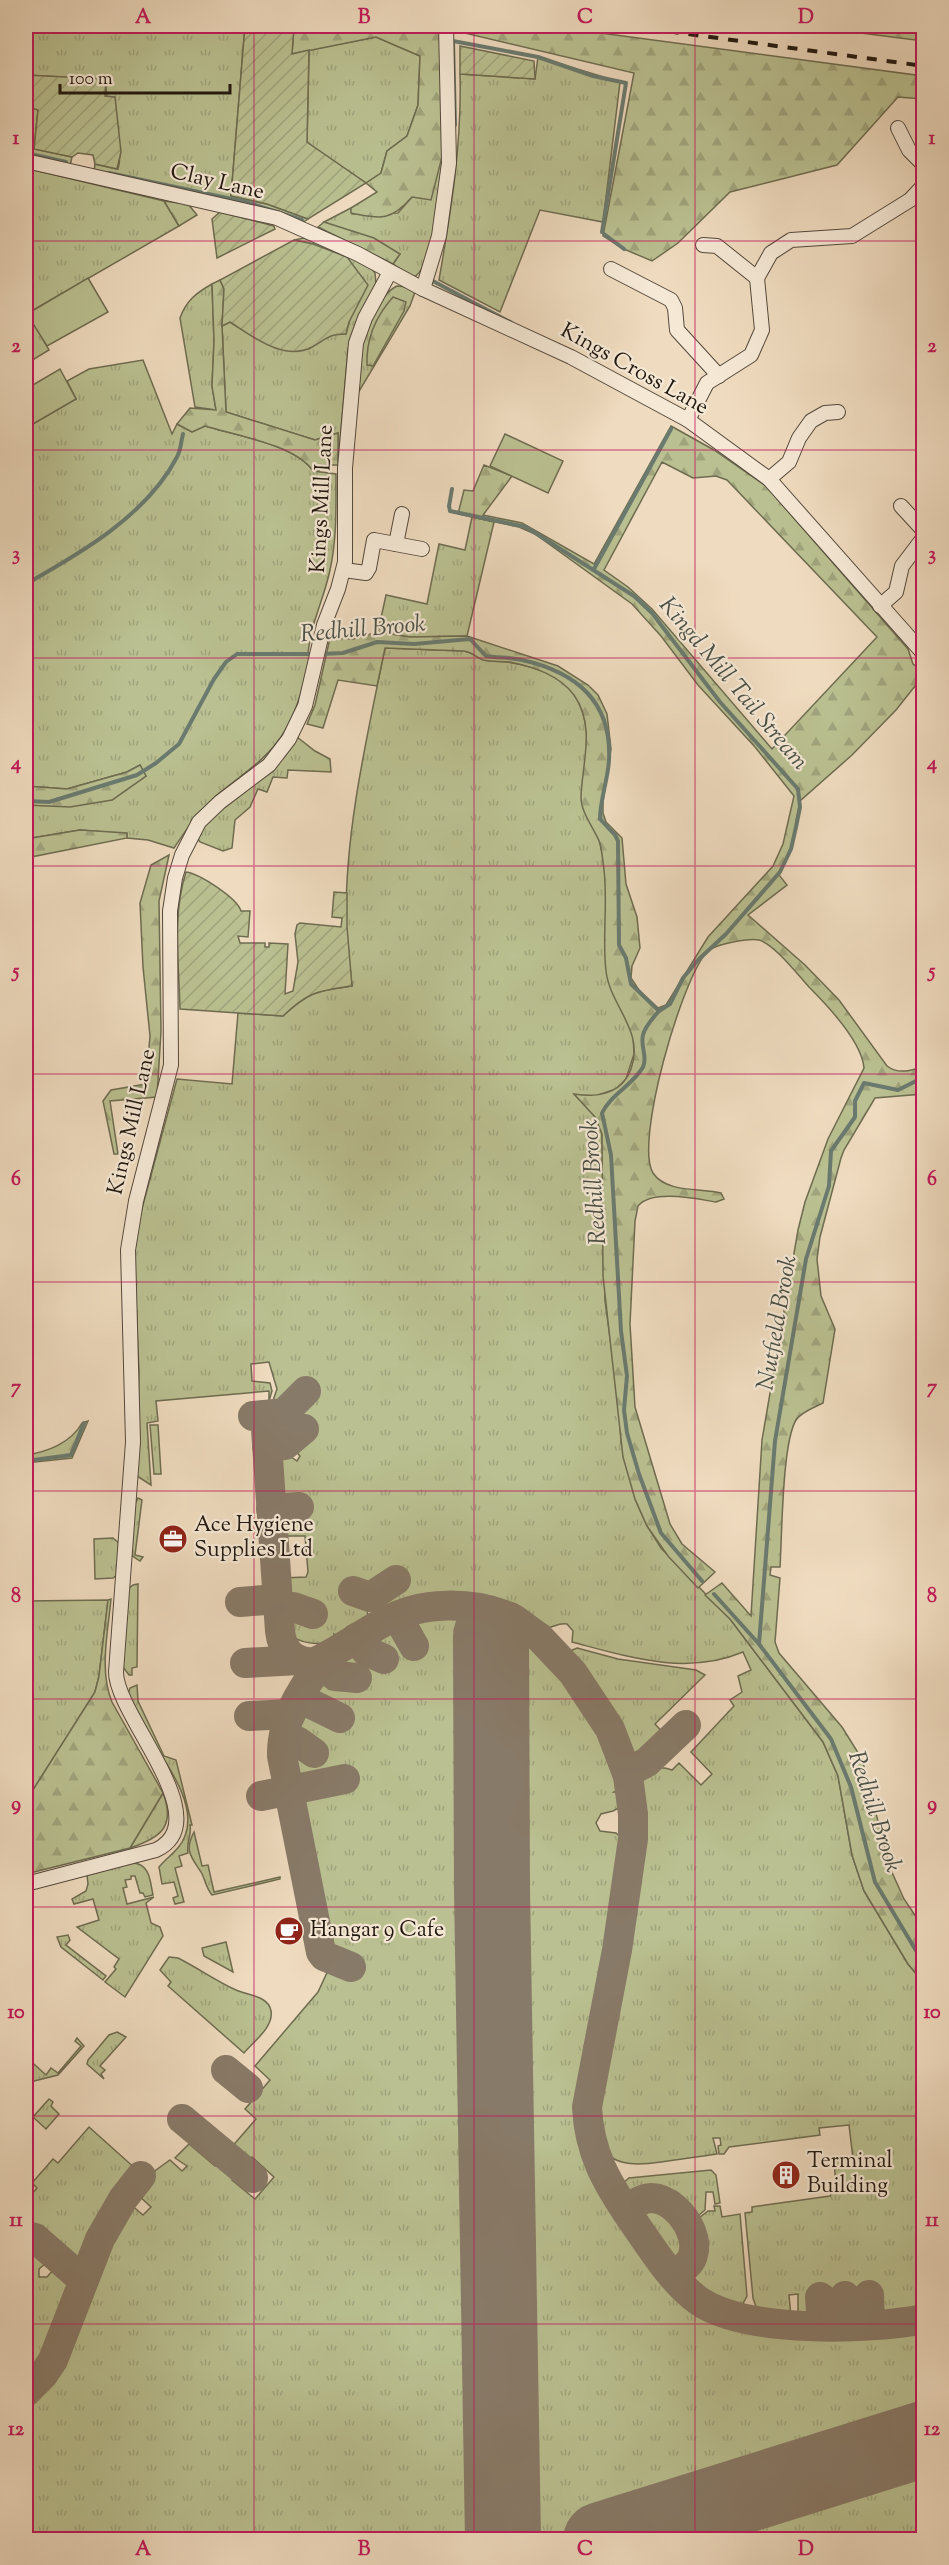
<svg xmlns="http://www.w3.org/2000/svg" width="949" height="2565" viewBox="0 0 949 2565" font-family="'Sorts Mill Goudy',serif">
  <defs>
    <pattern id="grass-tufts" width="24" height="20" patternUnits="userSpaceOnUse" patternTransform="scale(1.5)"><rect width="24" height="20" fill="#bac091"/><path d="M3 7l-1-3M5 7V3M7 7l1-3M15 17l-1-3M17 17v-4M19 17l1-3" fill="none" stroke="#a0a47c"/></pattern>
    <pattern id="forest-firs" width="22" height="20" patternUnits="userSpaceOnUse" patternTransform="scale(1.5)"><rect width="22" height="20" fill="#bac091"/><path d="M5 1l3.5 6h-7zM16 11l3.5 6h-7z" fill="#a0a47c"/></pattern>
    <pattern id="garden-furrows" width="10" height="10" patternUnits="userSpaceOnUse" patternTransform="scale(1.5)"><rect width="10" height="10" fill="#bac091"/><path d="M-1 1l2-2M0 10L10 0M9 11l2-2" fill="none" stroke="#a0a47c"/></pattern>
  </defs>
  <rect width="100%" height="100%" fill="#efdbbf"/>
  <filter id="stains"><feTurbulence type="fractalNoise" baseFrequency=".00333" numOctaves="4"/><feColorMatrix values="0 0 0 0 .2 0 0 0 0 .09 0 0 0 0 .02 0 0 0 .5 -.17"/></filter>
  <radialGradient id="worn" r=".72"><stop offset=".6" stop-color="#630" stop-opacity="0"/><stop offset="1" stop-color="#630" stop-opacity=".3"/></radialGradient>
  <g fill="url(#grass-tufts)" stroke="#6e6c50" stroke-width="1.5">
    <path d="M26 26H245L231 196 267 204 308 219 302 223 94 172 95 164 118 169C126 140 104 111 106 80L26 75Z"/>
    <path d="M376 37 420 56 418 105 407 136 387 151 381 173 366 183 307 143 309 50Z"/>
    <path d="M538 57 620 82 603 222 540 210 500 312 439 280C451 211 462 144 460 74L535 79Z"/>
    <path d="M26 106 38 110 34 149 72 157 70 166 26 156Z"/>
    <path d="M443 153C440 183 438 255 416 276H411L393 264 400 254 324 222 351 208 352 214 398 213 412 197Z"/>
    <path d="M26 168 164 201 179 226 28 313 49 350 26 364Z"/>
    <path d="M304 238 368 264 375 273 376 284 355 328 348 349 338 465V433L315 440 226 412 222 326 230 322 254 337 309 349 328 335 346 334 349 322 313 244 294 240Z"/>
    <path d="M212 284 214 341 212 386 216 410 195 407 180 318C186 301 196 293 212 284Z"/>
    <path d="M397 286 407 287 415 292 410 306 358 393C358 384 357 374 357 364 358 343 377 295 397 286Z"/>
    <path d="M143 360 172 434 177 424 192 432 205 426C235 435 296 445 313 471L336 474C336 506 337 539 330 570 324 599 310 625 308 655H311C304 683 298 710 283 734 266 761 238 777 215 797 198 812 186 830 174 848L148 840 127 838V834L80 830 26 839V805L112 800 146 776 140 765 127 772 67 789 26 786V428L76 399 67 381 89 369Z"/>
    <path d="M472 517 494 522 467 636 410 637 378 632 386 595 427 604 439 544 465 550Z"/>
    <path d="M385 648 463 651C473 652 476 657 484 660 491 662 500 661 507 662 521 664 539 669 552 675 600 699 586 764 583 807L594 817 607 875 611 986 633 1035 634 1054 626 1079 616 1089 595 1096 575 1095 596 1117 602 1134 605 1301 619 1403 621 1443 635 1499 647 1526 661 1548 730 1619 823 1742 838 1776 852 1855 864 1891 908 1964 923 1982V2312L874 2316V2292H864L867 2317H849V2292L841 2293 843 2318H824V2292L815 2293 817 2318 798 2317V2294L789 2295 791 2317 758 2313 753 2298 745 2213 752 2212V2207L830 2196 836 2185 834 2161 853 2159 849 2125 819 2128 820 2135 729 2147 724 2154H719L718 2146 721 2145 720 2138H713L717 2154C698 2157 680 2159 661 2162 611 2169 597 2158 596 2106 609 2023 630 1941 640 1857 641 1846 643 1835 642 1825 642 1813 635 1794 638 1783 643 1768 659 1765 672 1770L679 1763 701 1785 712 1774 691 1752 734 1706 730 1700 742 1692 738 1676 751 1670 743 1652C686 1676 629 1657 572 1642L573 1631 567 1624C557 1622 551 1630 541 1628L504 1602 493 1597 477 1595 417 1598 376 1616V1602L398 1584 400 1579 396 1577 376 1589 368 1587 364 1591 355 1586 349 1587 348 1597 352 1599 357 1597 367 1604 368 1621 341 1638 334 1634 336 1641C319 1646 299 1644 286 1632L285 1615 298 1613 313 1619 318 1613 315 1608 300 1605 294 1599 283 1600 282 1578 306 1577 308 1572 305 1536H281L280 1518 284 1514 303 1510 300 1501 282 1502 278 1499 277 1480 282 1479 281 1472 274 1473 272 1449H279L297 1461 300 1456 293 1448 294 1443 307 1433 308 1429 302 1426 288 1437 271 1442 270 1419 287 1420C293 1410 298 1401 310 1397L312 1391 309 1386H302C293 1399 288 1411 269 1412L277 1389 269 1362 251 1364 252 1381 270 1383 272 1391 269 1401V1391L156 1401 158 1421 147 1423 151 1485 137 1476 139 1372 134 1254 140 1216 177 1079 232 1084 238 1013 283 1016C310 991 317 991 352 986 350 965 347 943 346 922 345 830 367 737 385 648Z"/>
    <path d="M297 737 315 751 330 759 331 772 288 770 287 778 273 777 267 792 258 789 250 807 235 820 232 848 223 851 200 842 198 839C210 805 260 783 284 757 289 751 293 744 297 737Z"/>
    <path d="M150 1425H158L161 1474H154Z"/>
    <path d="M138 1498 142 1500 135 1555 143 1557 140 1561 131 1555 134 1506Z"/>
    <path d="M113 1538 120 1544 117 1575 113 1578 95 1579 94 1539Z"/>
    <path d="M138 1584 137 1667 132 1668V1675H129L123 1667 128 1589 133 1585Z"/>
    <path d="M108 1600 99 1676 95 1692 26 1801V1601Z"/>
    <path d="M452 1618C469 1619 488 1617 503 1624 541 1642 590 1702 606 1740 613 1756 617 1773 620 1789L614 1792 621 1793 622 1806 613 1811 601 1814 596 1823 600 1831 616 1833 623 1839 622 1856 578 2110C577 2153 601 2189 625 2222 645 2251 664 2287 694 2307 745 2341 864 2336 923 2327V2539H26V2400C69 2368 75 2319 93 2272 102 2248 114 2224 129 2203L143 2215 151 2207 137 2194 156 2170 170 2160 182 2171 187 2166 175 2158 189 2144 215 2166 220 2160 236 2174 232 2180 255 2199 274 2177 252 2157 248 2161 245 2158 243 2160 230 2149 256 2119 245 2109 270 2080 255 2066 318 1992 332 1962 344 1966 349 1973 356 1968 352 1961 346 1962 332 1957 313 1850 300 1791 307 1792 311 1788 341 1782 342 1785 351 1783 350 1773 340 1774V1777L311 1784 305 1780 298 1785 292 1758 294 1744 312 1758 318 1754C316 1746 303 1737 296 1739L308 1707 332 1719 336 1724 342 1725 346 1719 344 1713 336 1712 312 1700 328 1674 333 1680 356 1682 361 1679 358 1674 339 1672 333 1668 360 1648 363 1655 385 1662 388 1659 387 1655 364 1644 399 1625 400 1633 404 1635 410 1647 414 1649 418 1643 404 1623Z"/>
    <path d="M577 1648 618 1659 696 1670 705 1675 655 1724 666 1736 646 1755 636 1758 631 1755 617 1725 571 1657 570 1651Z"/>
    <path d="M137 1685 138 1701 164 1756 176 1760 192 1825H190C192 1836 186 1841 188 1853L179 1856 182 1866 175 1868 184 1902 175 1904 173 1898 178 1896 174 1882 162 1884 159 1867C168 1856 180 1850 185 1836 198 1803 164 1761 149 1735 141 1722 135 1707 128 1694L130 1688Z"/>
    <path d="M163 1793C176 1827 160 1838 130 1848Z"/>
    <path d="M194 1832 202 1866 208 1865 214 1892 280 1877V1879L212 1895C206 1888 205 1879 201 1872 191 1857 184 1850 194 1832Z"/>
    <path d="M133 1863C150 1864 150 1881 153 1895L145 1897 143 1893H140L135 1876H131V1879L125 1880 127 1887 123 1888 127 1904 154 1897 146 1903 151 1923 160 1927 163 1936 125 1997 105 1982 116 1969 114 1967 119 1959 77 1927 99 1920 93 1899 74 1904 72 1899 86 1891 88 1884 87 1875Z"/>
    <path d="M68 1935 70 1940 66 1945 106 1976 103 1980 61 1947 57 1937Z"/>
    <path d="M226 1942 232 1968 233 1972 204 1956 202 1948Z"/>
    <path d="M169 1957 178 1958C198 1968 216 1981 236 1990 247 1995 269 1996 271 2011 274 2027 253 2042 244 2053L168 1986 171 1982 160 1970Z"/>
    <path d="M117 2032 126 2037 100 2066 105 2070 101 2074 104 2079 87 2064 88 2060 109 2035Z"/>
    <path d="M77 2038 84 2046 58 2075 26 2083V2057L46 2075 51 2068 58 2073 81 2046 75 2041Z"/>
    <path d="M49 2099 53 2102 51 2106 59 2114 46 2129 33 2117Z"/>
    <path d="M89 2127 137 2170 106 2213 84 2264 76 2267 68 2263 26 2227V2201L37 2188 32 2183 53 2159 58 2163Z"/>
    <path d="M711 2170 716 2175 720 2203 715 2204 713 2192H706L705 2210 698 2216 694 2210 687 2213C674 2191 648 2190 625 2194L623 2183 629 2178Z"/>
    <path d="M649 2205C671 2206 684 2224 690 2243L684 2256 674 2260 669 2257 640 2217 644 2209Z"/>
    <path d="M714 2206H720L722 2217 740 2214 747 2296 740 2309 714 2300 691 2281C688 2259 713 2253 697 2228L703 2224 699 2218 708 2211H715Z"/>
    <path d="M34 2240 54 2256 39 2269V2277H47L60 2262 72 2273 75 2285C70 2312 46 2365 26 2383V2249Z"/>
  </g>
  <g fill="url(#forest-firs)" stroke="#6e6c50" stroke-width="1.5" fill-rule="evenodd">
    <path d="M294 26H440L443 153 431 200 412 197C391 221 382 219 351 213V208L377 192 366 183 381 173 387 151 407 136 418 105 420 56 376 37 292 54Z"/>
    <path d="M456 26H548L923 76V99L898 97 837 165 730 192 678 243 652 261 624 249 603 236 634 73 456 31Z"/>
    <path d="M750 26H898L923 30V41L853 32Z"/>
    <path d="M164 201 188 204 197 215 179 226Z"/>
    <path d="M324 222 374 238 400 254 393 264 318 227Z"/>
    <path d="M220 280 224 289 222 326 226 412 315 440 338 433V465H321L319 471H313C296 445 235 435 205 426L192 432 177 424 190 408 216 410 212 386 214 341 212 284Z"/>
    <path d="M393 297 406 302 404 311 373 366 367 365C366 340 376 316 393 297Z"/>
    <path d="M671 426 714 450 766 486 908 649 913 664 923 671V676L896 710 852 755 800 801 792 845 779 875 787 885 748 915 805 965 839 1000 887 1066C899 1075 911 1070 923 1067V1094L875 1098 844 1150 841 1158 820 1237 817 1259 821 1296 835 1329 823 1403C815 1407 801 1412 796 1420 782 1443 782 1537 780 1567H771L770 1575 780 1578 775 1642 779 1653 842 1727 862 1759 890 1868 904 1899 923 1927V1982L908 1964 864 1891 852 1855 838 1776 823 1742 730 1619 705 1595 722 1583 751 1616 762 1440 798 1230 805 1202 828 1139 864 1068C862 1042 827 1005 809 987 798 975 774 944 759 940 749 938 714 944 707 952 682 978 634 1143 653 1173 666 1193 701 1188 721 1193L724 1199 716 1202C697 1199 652 1189 638 1206L635 1221 630 1324 635 1407 670 1524 682 1544 715 1572 698 1588 668 1556 647 1526 635 1499 623 1457 603 1276 602 1134 595 1117 574 1094C597 1098 622 1094 631 1069 645 1031 610 1006 606 971 602 938 608 903 604 870 603 862 602 852 600 843 594 828 581 813 581 797 582 763 596 726 574 695 559 675 534 667 510 662 502 661 492 662 483 660 475 657 473 652 463 651L385 648 377 686 338 680 323 728 307 724 315 705 330 638 353 639 378 632 410 637 467 636 558 666 588 685 598 695 607 714 611 749 603 802V813L606 822 622 838 626 884 637 917 640 948 632 966 631 978 639 990 658 1008 666 1005 708 937 773 866 783 844 794 796 755 747 698 685 661 636 632 604 535 534 519 527 458 514 464 490 473 491 484 465 512 476 483 515 522 523 594 564ZM662 462 693 478 716 476 727 480 877 637 772 749 652 609 628 587 604 570Z"/>
    <path d="M140 765 146 776 112 800 70 807 26 805V786L67 789 127 772Z"/>
    <path d="M80 830 127 833V838L26 858V839Z"/>
    <path d="M169 855 159 901 161 1031 157 1097 110 1101 118 1154H114L103 1101 111 1090 146 1084 150 1036 143 967 140 903 151 865Z"/>
    <path d="M88 1421 72 1458 26 1463V1455C47 1452 71 1443 82 1423Z"/>
    <path d="M111 1599C108 1632 99 1671 112 1702L163 1793 130 1848 26 1874V1801L95 1692 99 1676 108 1600Z"/>
  </g>
  <g fill="url(#garden-furrows)" stroke="#6e6c50" stroke-width="1.5">
    <path d="M245 26H294L292 54 309 50 307 142 366 183 308 219 267 204 231 196Z"/>
    <path d="M460 46 534 61 535 79 460 74Z"/>
    <path d="M26 75 106 79 105 96 115 97 121 152 117 169 95 164 93 155 78 153 72 157 34 149 38 110 26 106Z"/>
    <path d="M220 212 274 226 275 229 217 258 212 219Z"/>
    <path d="M294 240 313 244 347 257 368 285 349 322 346 334C330 333 325 340 312 347 284 362 252 336 230 322L222 326 224 289 220 280Z"/>
    <path d="M186 872C200 874 237 898 241 911H250L248 937 238 936 240 943H265V947H269V943L288 944 285 994 293 991 298 962 295 934 297 925 300 923 341 927 342 918 332 917 334 892 347 893V927L352 986C318 991 309 991 283 1016L180 1009C179 965 172 915 186 872Z"/>
  </g>
  <g fill="#bac091" stroke="#6e6c50" stroke-width="1.5">
    <path d="M88 278 108 312 47 346 27 314Z"/>
    <path d="M60 369 76 399 26 428V389Z"/>
    <path d="M505 434 563 461 548 493 490 466Z"/>
  </g>
  <g fill="none" stroke-linecap="round" stroke-linejoin="round">
    <g stroke="#6a7a6f" stroke-width="4">
      <path d="M455 125 453 41 538 57 593 76 626 83 602 232"/>
      <path d="M26 153 66 162"/>
      <path d="M109 173 246 202 302 220"/>
      <path d="M604 234 624 249"/>
      <path d="M432 277 431 280 512 323"/>
      <path d="M452 489 449 506 450 511 526 527 634 596 652 613 720 702 798 789 800 807 796 827 791 849 780 872 726 934 698 960 683 978 670 1004 659 1011"/>
      <path d="M594 569 671 429"/>
      <path d="M26 584C81 553 147 515 177 457 181 450 181 441 183 434"/>
      <path d="M321 654 343 653 377 642 414 644 470 639 486 656C498 658 510 657 522 660 576 672 612 701 609 760 608 780 600 799 600 819L615 835 618 841 619 945 626 958 631 984 659 1011C653 1018 645 1026 643 1035 640 1046 648 1057 643 1067 633 1085 611 1094 602 1113L611 1155 621 1331 627 1376 624 1410 627 1433 639 1474 661 1533 702 1581"/>
      <path d="M26 801 49 802 137 775 156 763 179 744 214 679 226 662 237 654H314"/>
      <path d="M26 1461 71 1455 84 1423"/>
      <path d="M714 1594 759 1644 831 1739 851 1787 875 1882 924 1964"/>
      <path d="M759 1644 775 1441 806 1259 829 1186 831 1151 855 1117V1101L864 1083 898 1090 924 1077"/>
    </g>
    <g stroke="#887a68" stroke-width="30">
      <path d="M265 1415 284 1413 306 1391"/>
      <path d="M253 1416 265 1415 280 1631C282 1651 294 1664 315 1662 339 1651 361 1634 384 1622 421 1601 471 1601 510 1617"/>
      <path d="M267 1446 285 1445 304 1429"/>
      <path d="M271 1509 299 1507"/>
      <path d="M353 1591 370 1597 396 1580"/>
      <path d="M240 1602 277 1599"/>
      <path d="M278 1607H293L313 1614"/>
      <path d="M397 1616 414 1646"/>
      <path d="M492 1621 501 1616 514 1619 540 1638 573 1673 610 1729 628 1776 633 1814V1839L617 1950 587 2107C589 2153 607 2183 632 2220 652 2248 671 2281 699 2301 746 2333 869 2330 924 2319"/>
      <path d="M356 1638 366 1651 384 1659"/>
      <path d="M334 1653C306 1677 281 1718 282 1756L321 1952 324 1956 351 1967"/>
      <path d="M245 1663 299 1660"/>
      <path d="M322 1664 335 1676 357 1678"/>
      <path d="M299 1698 340 1718"/>
      <path d="M249 1716 291 1714"/>
      <path d="M284 1738 297 1741 314 1753"/>
      <path d="M627 1773 647 1762 686 1725"/>
      <path d="M261 1796 345 1779"/>
      <path d="M226 2070 248 2088"/>
      <path d="M182 2119 253 2178"/>
      <path d="M622 2204 630 2206C637 2203 643 2198 651 2198 684 2198 717 2261 673 2272L668 2270"/>
      <path d="M26 2243 31 2237 35 2238 83 2280"/>
      <path d="M869 2295 870 2324"/>
      <path d="M845 2296 846 2325"/>
      <path d="M820 2297 822 2326"/>
      <path d="M26 2392 43 2375 53 2360 100 2239 123 2199 141 2176"/>
    </g>
    <g stroke="#887a68" stroke-width="76">
      <path d="M491 1636 492 1891 503 2540"/>
      <path d="M601 2540 924 2439"/>
    </g>
    <g stroke="#54493c" stroke-width="16">
      <g id="minor">
        <path d="M898 128 909 150 924 165"/>
        <path d="M26 161 277 218 358 254 423 289 571 357 688 420 769 479 924 654"/>
        <path d="M703 245 717 246 757 278"/>
        <path d="M611 269 671 300 675 308 677 330 719 376"/>
        <path d="M423 289 439 236 449 163 446 26"/>
        <path d="M688 420 707 383 751 355 762 330 757 278 771 253 791 240 852 236 910 200 924 185"/>
        <path d="M769 479 789 462 799 438 811 421 825 413 838 412"/>
        <path d="M901 506 924 531"/>
        <path d="M396 544 402 514"/>
        <path d="M344 570 366 573 369 568 374 540 422 549"/>
        <path d="M880 606 896 592 902 566 924 537"/>
        <path d="M26 1884 156 1850C219 1820 116 1716 116 1672L133 1442 128 1250 136 1201 171 1065 170 911 175 878 182 855 199 822 220 802 269 765 289 739 305 706 324 625 338 589 345 562V468L356 343 365 318 390 272"/>
      </g>
    </g>
    <use href="#minor" stroke="#f5e8d5" stroke-width="14"/>
    <path stroke="#211810" stroke-width="4" stroke-dasharray="10 10" stroke-linecap="butt" d="M629 26 924 66"/>
  </g>
  <path fill="none" stroke="#c2185b" stroke-width="1.5" stroke-opacity="0.55" d="M254 26V2540M474 26V2540M695 26V2540M26 241H924M26 450H924M26 658H924M26 866H924M26 1074H924M26 1282H924M26 1491H924M26 1699H924M26 1907H924M26 2116H924M26 2324H924"/>
  <defs>
    <g id="office-disc" transform="scale(1.5)"><circle r="9.5" fill="#8f2418" stroke="#f5e8d5"/><path d="M-6-3h4V-5.5h4V-3h4V5H-6ZM-1-4.5V-3h2v-1.5ZM-6 0V1H6V0Z" fill="#fff"/></g>
    <g id="cafe-disc" transform="scale(1.5)"><circle r="9.5" fill="#8f2418" stroke="#f5e8d5"/><path d="M-5.5-4.5H6V0H3Q3 3.5 0 3.5H-2.5Q-5.5 3.5-5.5 0ZM3-3.2v2h1.7v-2ZM-6 4.5H4V6H-6Z" fill="#fff"/></g>
    <g id="building-disc" transform="scale(1.5)"><circle r="9.5" fill="#8f2418" stroke="#f5e8d5"/><path d="M-4-6H4V6H1V3H-1V6H-4ZM-2.5-4.3h1.7v1.8h-1.7ZM.8-4.3h1.7v1.8H.8ZM-2.5-1h1.7V.8h-1.7ZM.8-1h1.7V.8H.8Z" fill="#fff"/></g>
  </defs>
  <g fill-rule="evenodd">
    <use href="#office-disc" x="173" y="1539"/>
    <use href="#cafe-disc" x="289" y="1931"/>
    <use href="#building-disc" x="786" y="2175"/>
  </g>
  <g text-anchor="middle" dominant-baseline="central" stroke-width="4.5" stroke-linejoin="round" paint-order="stroke">
    <g font-size="22" fill="#211810" stroke="#f5e8d5">
      <text transform="translate(217 183) rotate(13)">Clay Lane</text>
      <text transform="translate(634 370) rotate(29)">Kings Cross Lane</text>
      <text transform="translate(323 499) rotate(-87)">Kings Mill Lane</text>
      <text transform="translate(133 1122) rotate(-77)">Kings Mill Lane</text>
    </g>
    <g font-size="22" fill="#211810" stroke="#f5e8d5" text-anchor="start">
      <text x="194" y="1526">Ace Hygiene<tspan x="194" dy="25">Supplies Ltd</tspan></text>
      <text x="310" y="1931">Hangar 9 Cafe</text>
      <text x="807" y="2162">Terminal<tspan x="807" dy="25">Building</tspan></text>
    </g>
    <g font-size="24" font-style="italic" fill="#4b5147" stroke="#f5e8d5">
      <text transform="translate(363 630) rotate(-5)">Redhill Brook</text>
      <text transform="translate(733 684) rotate(50)">Kingd Mill Tail Stream</text>
      <text transform="translate(595 1182) rotate(-94)">Redhill Brook</text>
      <text transform="translate(778 1323) rotate(-80)">Nutfield Brook</text>
      <text transform="translate(874 1812) rotate(72)">Redhill Brook</text>
    </g>
  </g>
  <rect width="949" height="2565" fill="none" stroke="#efdbbf" stroke-width="66"/>
  <path d="M60 84v9h170v-9" fill="none" stroke="#211810" stroke-width="3"/>
  <text x="69" y="84" font-size="18" fill="#211810" stroke="#f5e8d5" stroke-width="4.5" paint-order="stroke">100 m</text>
  <rect x="33" y="33" width="883" height="2499" fill="none" stroke="#c2185b" stroke-width="2"/>
  <g font-size="20" text-anchor="middle" font-weight="bold" fill="#c2185b">
    <text x="143" y="23">A</text>
    <text x="364" y="23">B</text>
    <text x="585" y="23">C</text>
    <text x="806" y="23">D</text>
    <text x="16" y="144">1</text>
    <text x="932" y="144">1</text>
    <text x="16" y="352">2</text>
    <text x="932" y="352">2</text>
    <text x="16" y="560">3</text>
    <text x="932" y="560">3</text>
    <text x="16" y="769">4</text>
    <text x="932" y="769">4</text>
    <text x="16" y="977">5</text>
    <text x="932" y="977">5</text>
    <text x="16" y="1185">6</text>
    <text x="932" y="1185">6</text>
    <text x="16" y="1393">7</text>
    <text x="932" y="1393">7</text>
    <text x="16" y="1602">8</text>
    <text x="932" y="1602">8</text>
    <text x="16" y="1810">9</text>
    <text x="932" y="1810">9</text>
    <text x="16" y="2018">10</text>
    <text x="932" y="2018">10</text>
    <text x="16" y="2226">11</text>
    <text x="932" y="2226">11</text>
    <text x="16" y="2435">12</text>
    <text x="932" y="2435">12</text>
    <text x="143" y="2555">A</text>
    <text x="364" y="2555">B</text>
    <text x="585" y="2555">C</text>
    <text x="806" y="2555">D</text>
  </g>
  <rect width="100%" height="100%" filter="url(#stains)"/>
  <rect width="100%" height="100%" fill="url(#worn)"/>
</svg>
